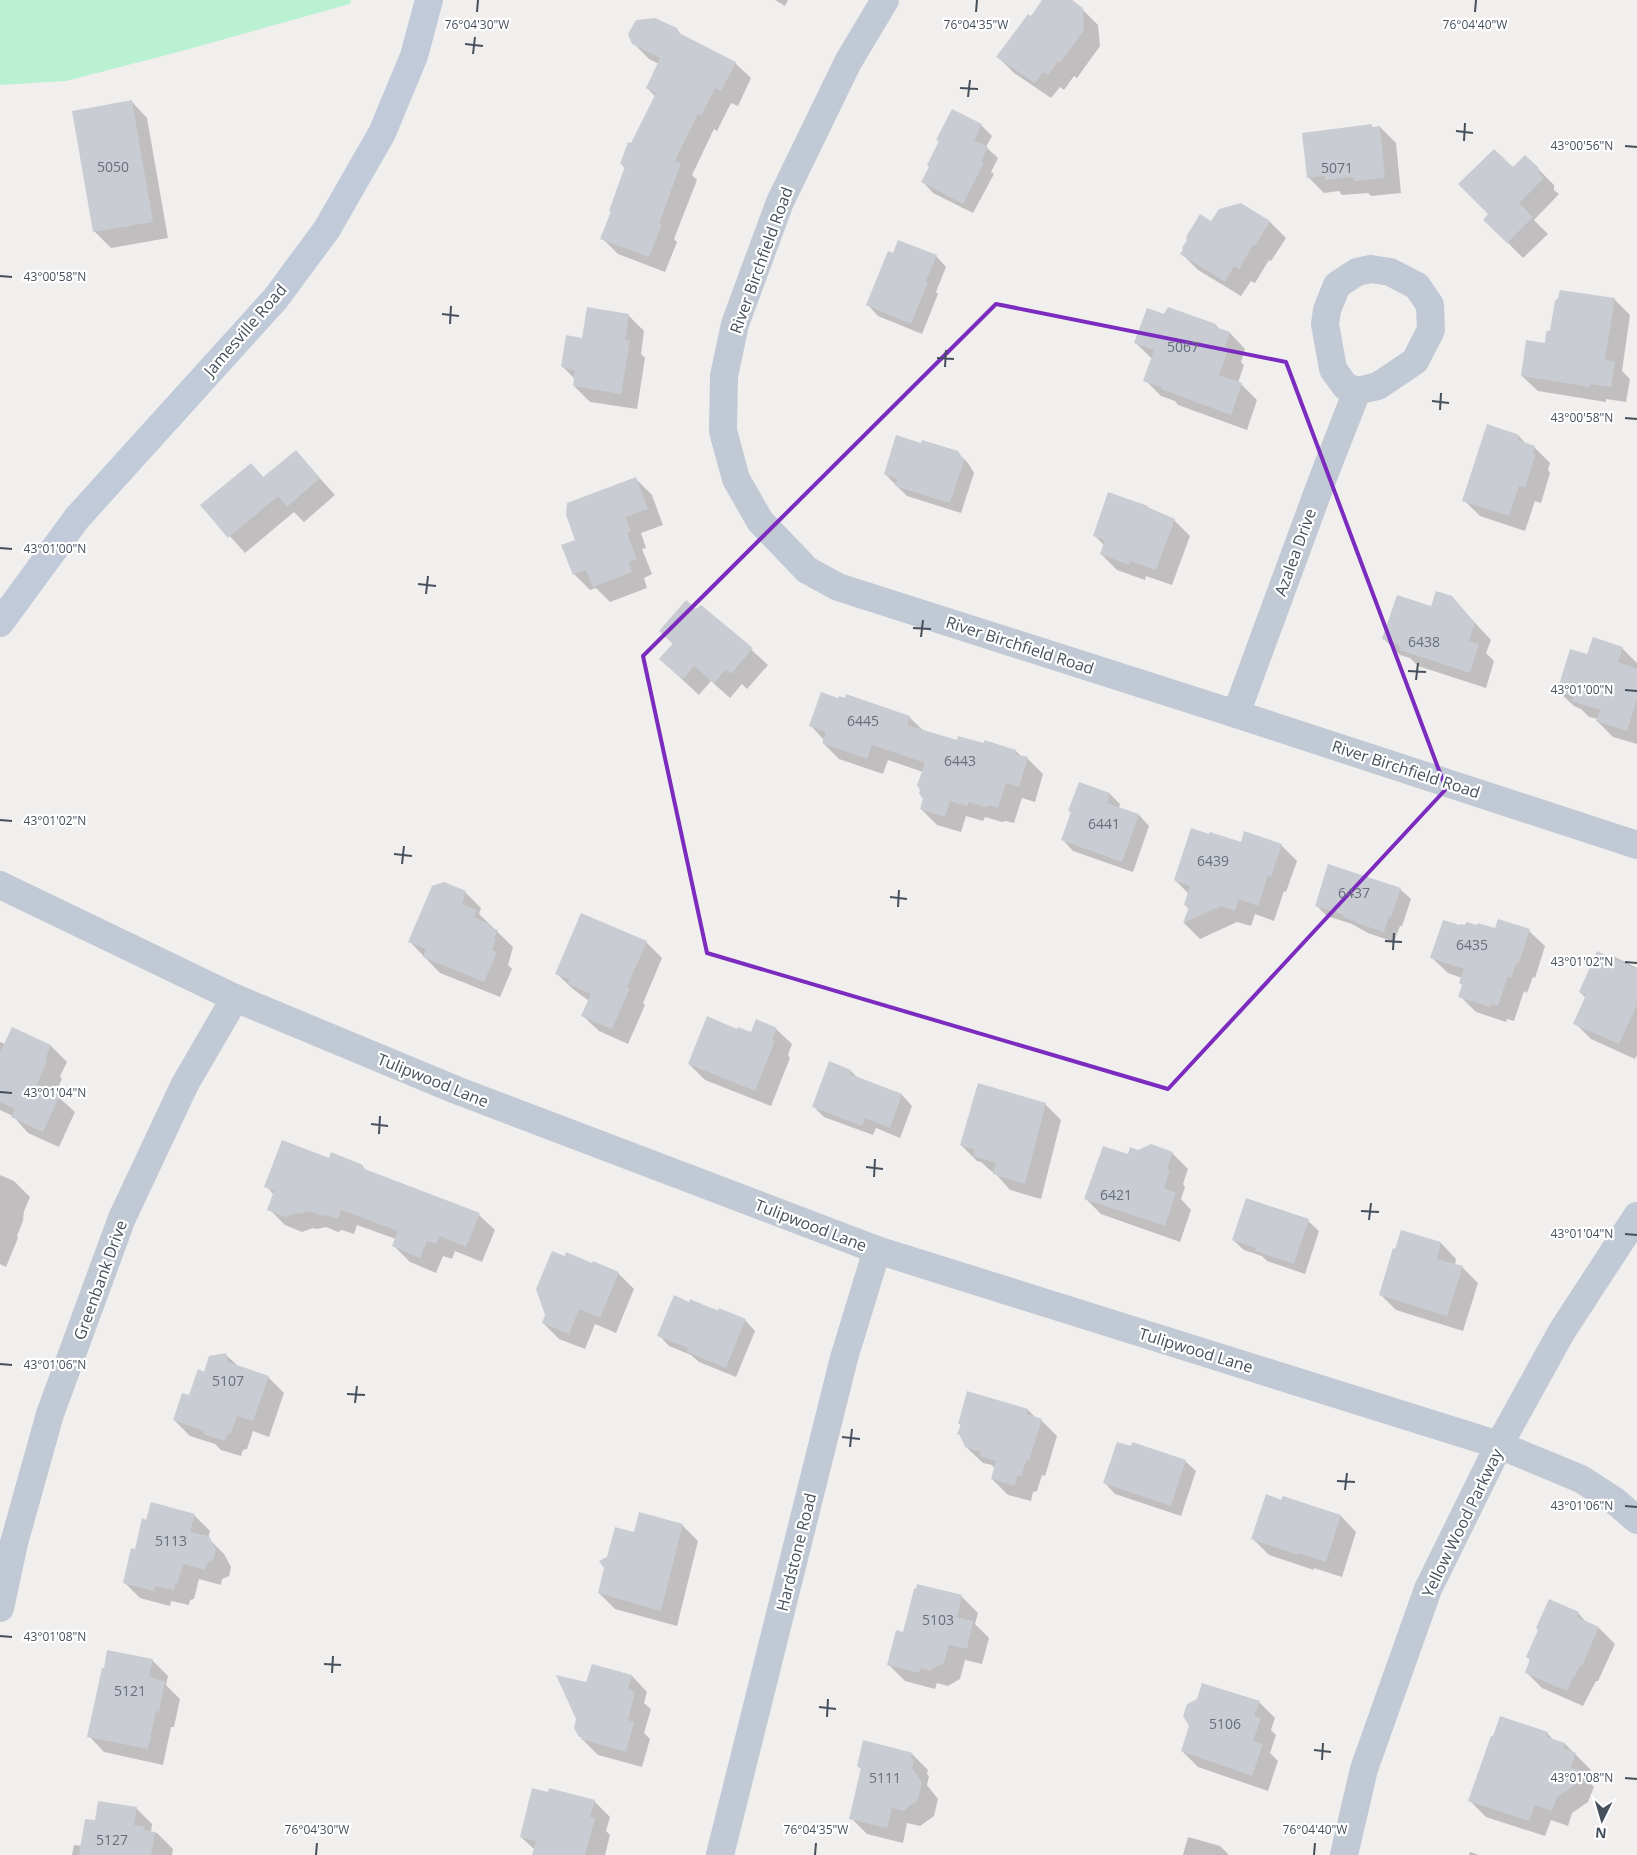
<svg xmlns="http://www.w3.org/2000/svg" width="1637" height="1855" viewBox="0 0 1637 1855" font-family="'Open Sans',sans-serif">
  <rect width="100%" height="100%" fill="#f1eeee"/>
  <path fill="#baf1d3" d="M0 0H351L350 4 178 52 66 81 0 85Z"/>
  <g fill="#0003">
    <path d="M775 0H788L785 6Z"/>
    <path d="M1044 0H1070L1082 9 1098 25 1100 46 1077 78 1074 76 1064 90 1060 87 1051 98 1014 73 998 57Z"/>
    <path d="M676 29 684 37 735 63 751 78 738 106 731 103 717 131 714 129 692 175 697 180 674 239 677 242 665 272 618 254 602 238 626 169 621 164 656 97 647 88 659 64 649 59 633 43Z"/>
    <path d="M132 102 147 118 168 238 111 248 95 232 74 112Z"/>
    <path d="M981 125 992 136 986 147 998 158 991 172 994 174 973 213 933 193 923 182Z"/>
    <path d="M1371 126 1373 128 1380 127 1396 143 1401 193 1371 196 1368 193 1342 195 1339 191 1324 193 1308 177Z"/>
    <path d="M1525 156 1554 185V190L1559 194 1534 220 1548 234 1523 258 1485 220Z"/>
    <path d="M1241 204 1270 222 1286 238 1271 261 1269 260 1255 283 1251 281 1241 296 1198 270 1182 254 1211 223Z"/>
    <path d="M893 255 936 256 946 267 936 292 938 294 922 334 878 316 868 305Z"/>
    <path d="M1614 299 1630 315 1622 371 1630 379 1626 402 1606 399V402L1538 391 1522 376Z"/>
    <path d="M628 315 644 331 641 354 645 358 637 409 590 402 574 386 575 379 562 366 583 339Z"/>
    <path d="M1164 316 1216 325 1220 330 1230 333 1245 349 1241 362 1244 365 1238 383 1241 384 1257 400 1247 430 1178 405 1175 401 1161 396 1145 380 1152 359 1136 343Z"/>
    <path d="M1519 436 1527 445 1534 447 1550 463 1548 470 1550 473 1541 503 1535 501 1525 531 1480 516 1464 500Z"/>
    <path d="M922 445 957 452 968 463 974 473 961 513 907 496 885 474Z"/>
    <path d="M296 452 335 495 304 522 294 512 245 553 202 505 251 464 264 478Z"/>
    <path d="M636 479 652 495 663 525 641 533 646 548 642 549 652 574 644 578 647 588 610 602 596 588 590 590 574 574 577 541Z"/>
    <path d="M1109 494 1147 507 1174 520 1190 536 1172 585 1146 576 1145 580 1117 570 1101 554 1104 545 1094 535Z"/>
    <path d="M1451 597 1491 640 1486 653 1494 661 1486 688 1418 666 1410 658 1400 655 1384 639Z"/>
    <path d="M696 610 724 625 768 665 747 689 742 684 730 698 711 681 699 695 660 659 673 644 660 631Z"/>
    <path d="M1622 648 1637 663V744L1613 737 1597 721 1598 719 1589 717 1581 709 1574 706 1558 691 1588 656Z"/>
    <path d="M839 700 909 717 925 732 958 742 1016 751 1021 756 1027 758 1043 774 1035 802 1022 798 1014 823 1006 821 1002 822 985 817 983 821 966 816 961 832 937 825 921 809 924 799 923 772 888 760 883 774 839 759 823 743 824 740 811 726Z"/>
    <path d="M1110 794 1120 804 1119 808 1139 815 1149 826 1133 872 1073 851 1063 840 1072 813 1070 811Z"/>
    <path d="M1281 845 1297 861 1286 892 1284 891 1274 921 1255 914 1251 926 1237 922 1200 939 1184 923 1190 910 1185 905 1189 894 1175 880Z"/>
    <path d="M1400 889 1411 899 1402 926H1400L1394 942 1368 933 1352 924 1327 916 1316 905Z"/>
    <path d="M465 892 481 908 479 914 513 947 508 965 512 969 500 997 440 973 410 942Z"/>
    <path d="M1461 927 1529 931 1545 946 1535 978 1533 977 1527 993 1524 991 1514 1021 1507 1019 1506 1022 1476 1012 1460 996 1463 986 1462 978 1448 973 1432 958Z"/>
    <path d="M646 942 662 958 643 1003 645 1005 628 1044 599 1031 583 1016 589 1001 573 989 557 974Z"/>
    <path d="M1613 956 1637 968V1055L1635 1059 1591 1039 1575 1023 1586 998 1580 992Z"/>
    <path d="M12 1028 51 1046 67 1062 60 1076 62 1079 55 1094 75 1112 59 1147 28 1133 13 1116 0 1110V1042L5 1044Z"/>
    <path d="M776 1029 792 1044 788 1055 790 1058 771 1106 705 1080 689 1064 738 1031 752 1033Z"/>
    <path d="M851 1071 858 1078 902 1095 912 1106 900 1138 876 1128 873 1135 824 1117 814 1107Z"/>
    <path d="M1045 1104 1061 1120 1041 1199 1010 1190 995 1173 991 1171 981 1162 977 1161 961 1145Z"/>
    <path d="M1138 1152 1172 1153 1188 1169 1183 1184 1185 1187 1181 1199 1191 1210 1180 1242 1101 1214 1085 1198 1129 1156Z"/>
    <path d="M329 1160 362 1166 368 1172 479 1215 495 1230 482 1262 455 1251 452 1259 443 1256 436 1273 410 1262 394 1246 396 1239 357 1225 354 1234 342 1230 338 1232 326 1227 317 1229 313 1228 302 1232 285 1225 269 1209 274 1195 266 1186Z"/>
    <path d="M0 1175 14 1181 30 1197 24 1211 23 1221 17 1236 18 1238 6 1267 0 1264Z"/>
    <path d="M1308 1221 1319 1231 1305 1274 1267 1261 1262 1256 1244 1250 1233 1240Z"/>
    <path d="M1441 1243 1456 1259 1455 1265 1462 1267 1478 1283 1463 1331 1396 1310 1380 1294Z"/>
    <path d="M618 1273 634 1289 616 1333 595 1324 585 1349 559 1339 543 1323 547 1315Z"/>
    <path d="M691 1301 745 1320 755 1331 736 1377 699 1362 691 1355 669 1346 659 1335Z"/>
    <path d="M225 1354 238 1366 268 1377 284 1393 269 1437 253 1431 247 1449 243 1450 241 1456 221 1450 215 1444 190 1436 174 1420 204 1374Z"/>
    <path d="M1028 1410 1036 1418 1041 1420 1057 1436 1045 1476 1042 1475 1037 1491 1033 1492 1031 1501 1008 1495 992 1479 995 1469 992 1465 983 1463 966 1447 959 1434 962 1426 959 1423Z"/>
    <path d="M1185 1461 1196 1471 1181 1516 1115 1494 1105 1483Z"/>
    <path d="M1282 1501 1341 1516 1356 1532 1342 1577 1314 1568V1570L1269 1555 1253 1539Z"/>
    <path d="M194 1515 210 1531 208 1538 224 1554 231 1567 229 1576 222 1579 221 1585 199 1579 194 1599 190 1600 189 1605 171 1601 170 1606 140 1598 124 1582 147 1521Z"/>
    <path d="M682 1525 698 1541 677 1626 615 1609 599 1593 608 1558 635 1533Z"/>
    <path d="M918 1585 962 1597 978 1613 975 1624 989 1638 982 1664 965 1660 960 1679 948 1686 937 1683 935 1689 905 1681 889 1665 904 1633Z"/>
    <path d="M1578 1613 1588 1624 1599 1628 1615 1644 1598 1681H1596L1583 1706 1542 1688 1526 1672 1531 1661 1527 1657Z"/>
    <path d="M152 1660 168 1676 166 1685 180 1699 174 1727H171L163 1765 104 1752 89 1736Z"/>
    <path d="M632 1676 647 1692 644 1703 651 1709 644 1733 650 1739 642 1767 598 1755 582 1739 587 1684Z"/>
    <path d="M1259 1702 1275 1718 1271 1730 1276 1735 1270 1753 1278 1761 1268 1791 1198 1767 1182 1751Z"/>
    <path d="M1547 1733 1554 1741 1565 1744 1591 1770 1588 1781 1594 1787 1588 1802 1572 1813 1568 1826 1551 1820 1545 1836 1486 1817 1470 1801Z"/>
    <path d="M912 1754 928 1770 927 1774 929 1776 927 1785 938 1799 934 1816 920 1826 907 1823 903 1843 867 1834 851 1818 862 1770 858 1766Z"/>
    <path d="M549 1794 594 1801 610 1817 606 1831 610 1835 605 1855H533L535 1850 521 1837Z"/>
    <path d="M136 1808 152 1824 151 1832 157 1833 173 1849 172 1855H72L74 1845 82 1846 96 1822Z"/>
    <path d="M1188 1837 1220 1846 1229 1855H1183Z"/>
    <path d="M1470 1852 1479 1855H1469Z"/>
  </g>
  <g fill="#caccd4">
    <path d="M1042 0H1072L1083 8 1084 30 1060 63 1058 61 1048 75 1043 72 1035 83 996 57 1028 14 1031 16Z"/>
    <path d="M655 18 677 28 679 33 736 62 721 91 715 88 701 116 698 114 675 161 681 163 659 224 662 225 649 257 600 239 611 212 609 211 625 166 620 164 628 142 631 143 656 93 646 88 660 58 632 44 628 34 636 20Z"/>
    <path d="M132 100 153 222 93 232 72 111Z"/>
    <path d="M952 109 982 124 974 140 988 147 981 161 984 163 963 204 921 182 929 167 927 165 939 141 936 140Z"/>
    <path d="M1372 124V127L1380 126 1385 178 1354 181 1353 177 1325 180V176L1307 178 1302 133Z"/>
    <path d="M1494 149 1513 167 1525 155 1538 167 1539 173 1544 178 1519 203 1533 217 1507 243 1483 220 1488 214 1458 184Z"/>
    <path d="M1241 203 1270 221 1255 246 1253 245 1239 269 1234 266 1225 282 1180 254 1183 249 1182 248 1187 240 1186 237 1200 214 1211 221 1219 209Z"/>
    <path d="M898 240 937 255 926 281 928 282 911 324 866 305 888 251 893 253Z"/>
    <path d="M1560 290 1615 298 1605 360 1615 362 1611 387 1591 384 1590 387 1521 376 1526 340 1545 343 1546 332 1550 330 1555 301 1558 298Z"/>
    <path d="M587 307 629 314 625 340 630 341 621 394 573 386 575 370 561 367 566 335 582 338Z"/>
    <path d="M1168 307 1216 324 1215 327 1230 332 1225 347 1229 348 1219 375 1242 383 1231 415 1161 389V387L1143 381 1154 350 1134 343 1147 308 1164 314Z"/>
    <path d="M1487 424 1519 435 1518 440 1535 446 1533 453 1535 456 1525 488 1519 486 1509 516 1462 501Z"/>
    <path d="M896 435 921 443 922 440 958 451 964 461 950 503 895 486 897 479 884 474Z"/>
    <path d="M296 450 320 478 287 507 278 496 228 538 200 505 251 463 263 477Z"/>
    <path d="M636 477 648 509 626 517 631 532 627 533 637 559 629 562 632 572 593 587 586 570 573 575 561 545 575 540 566 515 567 503Z"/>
    <path d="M1108 492 1148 506 1147 507 1175 519 1156 570 1130 561 1129 565 1100 554 1105 540 1093 536Z"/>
    <path d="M1436 591 1452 596 1475 623 1469 641 1479 644 1470 673 1400 650 1401 647 1398 646V644L1382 639 1397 595 1431 606Z"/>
    <path d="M686 600 696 609 701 605 753 648 731 674 726 669 714 683 694 666 683 680 659 659 673 643 659 631Z"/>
    <path d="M1593 637 1623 647 1618 662 1637 669V699L1627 731 1596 721 1600 710 1572 701 1573 696 1557 691 1570 649 1587 654Z"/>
    <path d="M821 692 838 698 839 696 845 698 846 694 910 716 907 725 957 740 958 736 984 743V740L1016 750 1015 754 1028 757 1019 787 1006 783 998 808 989 805 985 807 969 802 967 806 950 801 945 817 920 809 923 799 919 793 920 790 917 785 925 763 872 745 867 759 822 743 826 732 809 726Z"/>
    <path d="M1079 782 1110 793 1107 803 1139 814 1122 862 1061 840 1071 812 1068 811Z"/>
    <path d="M1191 828 1209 834 1210 832 1241 842 1244 831 1282 844 1271 877 1268 876 1258 906 1239 899 1235 911 1221 906 1183 923 1189 907 1184 905 1190 886 1174 880Z"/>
    <path d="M1328 864 1401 888 1391 917 1389 916 1384 932 1356 923V922L1343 917 1344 915 1315 906Z"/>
    <path d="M444 882 466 891 462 904 477 910 474 917 491 925 490 927 498 930 494 938 496 939 492 950 497 952 484 982 423 957 426 949 408 942 432 886Z"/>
    <path d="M581 913 647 941 627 987 630 988 612 1029 581 1016 591 994 568 984 570 980 555 974Z"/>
    <path d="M1498 919 1530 929 1519 963 1517 962 1511 978 1508 976 1498 1006 1491 1004 1490 1007 1458 997 1462 985 1459 983 1464 969 1430 958 1443 920 1460 925V924L1465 925 1466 922 1477 925 1478 923 1495 928Z"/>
    <path d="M1597 951 1637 969V1005L1619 1044 1573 1024 1586 995 1579 992Z"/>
    <path d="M707 1016 737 1029 738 1027 751 1032 756 1019 777 1028 772 1040 775 1041 755 1091 688 1064Z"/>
    <path d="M12 1027 51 1045 45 1060 47 1062 37 1084 60 1095 43 1132 11 1117 15 1109 0 1102V1053Z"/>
    <path d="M829 1061 851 1070 850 1074 902 1094 890 1128 865 1118 862 1126 812 1107Z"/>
    <path d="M978 1083 1046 1103 1025 1184 993 1174 996 1163 973 1156 975 1150 960 1145Z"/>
    <path d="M282 1140 329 1158 331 1152 363 1165 362 1168 480 1213 466 1247 439 1236 436 1244 427 1241 420 1258 392 1246 398 1231 341 1210 338 1219 325 1215 322 1216 309 1211 300 1214 296 1213 285 1217 267 1210 274 1191 264 1187Z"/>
    <path d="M1151 1144 1173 1152 1167 1168 1170 1170 1164 1188 1176 1193 1165 1226 1084 1199 1103 1146 1128 1154 1130 1147 1138 1150Z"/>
    <path d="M1246 1198 1309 1219 1294 1264 1255 1251 1256 1248 1232 1240Z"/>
    <path d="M1401 1230 1441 1242 1437 1259 1463 1266 1447 1316 1379 1295 1393 1248 1395 1249Z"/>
    <path d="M552 1251 565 1256 566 1252 592 1263 593 1261 619 1272 600 1318 579 1309 569 1334 542 1323 545 1315 536 1289Z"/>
    <path d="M674 1295 689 1302 690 1299 718 1311 719 1308 746 1319 726 1368 687 1352 688 1348 657 1336Z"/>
    <path d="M226 1353 228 1362 269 1376 253 1421 237 1416 231 1433 227 1435 225 1441 203 1434 204 1431 173 1420 182 1393 189 1395 198 1369 204 1372 209 1356Z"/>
    <path d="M967 1391 1028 1409 1027 1414 1042 1419 1029 1461 1026 1460 1022 1475 1017 1476 1015 1486 991 1479 996 1461 980 1456 981 1452 965 1447 960 1435 957 1434 961 1424H958Z"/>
    <path d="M1117 1442 1131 1446 1132 1442 1186 1460 1171 1506 1103 1483Z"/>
    <path d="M1266 1494 1281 1500 1283 1496 1341 1515 1326 1562 1298 1553V1555L1251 1539Z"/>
    <path d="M151 1502 195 1514 190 1532 209 1536 216 1550 213 1560 207 1564 205 1570 183 1564 178 1583 175 1584 174 1590 155 1586 154 1591 123 1583 131 1548 135 1549 142 1518 146 1520Z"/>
    <path d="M639 1512 683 1524 661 1611 598 1593 604 1568 599 1561 607 1557 615 1527 634 1532Z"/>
    <path d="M917 1584 962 1595 957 1617 973 1621 967 1649 949 1645 944 1663 932 1669 931 1671 921 1668 919 1673 887 1665 896 1630 903 1632 914 1589 916 1588Z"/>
    <path d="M1549 1599 1579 1612 1577 1617 1599 1627 1582 1666H1580L1574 1678 1573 1677 1567 1691 1525 1673 1530 1659 1526 1657 1538 1630 1536 1628Z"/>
    <path d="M107 1650 153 1659 149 1676 165 1682 159 1712 156 1711 148 1749 87 1737 102 1668H104Z"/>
    <path d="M592 1664 632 1675 628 1689 635 1692 628 1720 634 1722 626 1752 581 1739V1737H579L574 1728 576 1719 556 1675 586 1682Z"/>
    <path d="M1202 1683 1260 1701 1254 1716 1261 1718 1253 1741 1263 1744 1252 1776 1181 1751 1189 1726 1183 1716 1187 1704 1197 1699Z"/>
    <path d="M1500 1716 1548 1732 1547 1737 1565 1743 1564 1748 1576 1753 1571 1768 1579 1770 1573 1786 1557 1797 1552 1811 1535 1805 1529 1821 1468 1801 1491 1736H1493Z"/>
    <path d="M863 1740 913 1753 911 1758 914 1759 912 1768 922 1782 918 1800 903 1811 892 1808 887 1828 849 1819 861 1768 857 1766Z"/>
    <path d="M532 1788 548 1792 549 1788 595 1800 590 1817 595 1818 585 1855H532L536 1841 520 1837Z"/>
    <path d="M98 1801 137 1807 134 1825 145 1827 144 1830 155 1832 151 1855H79L85 1819 95 1820Z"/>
  </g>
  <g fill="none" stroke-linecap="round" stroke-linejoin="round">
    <g stroke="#c1c9d4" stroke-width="28">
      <path d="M885 0 848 62 780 202 735 324 724 376 723 431 736 479 760 521 807 570 838 587 1236 714 1637 845"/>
      <path d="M1371 269 1390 272 1417 286 1430 305 1431 330 1415 361 1378 386 1357 391 1345 386 1333 369 1325 324 1327 310 1337 285 1357 272Z"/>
      <path d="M1236 714 1323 478 1357 391"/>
      <path d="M0 885 235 998 456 1090 877 1250 1499 1445 1581 1479 1615 1501 1637 1520"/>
      <path d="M0 1608 14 1543 50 1414 122 1218 185 1084 235 998"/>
      <path d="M720 1855 844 1358 877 1250"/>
      <path d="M1344 1855 1364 1769 1428 1589 1499 1445 1562 1331 1637 1216"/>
    </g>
    <path stroke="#c0cad8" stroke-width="28" d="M0 623 77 518 276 298 327 229 382 133 414 56 429 0"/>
  </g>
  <path fill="none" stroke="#7b2cbf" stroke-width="4" stroke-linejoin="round" d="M996 304 1286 362 1446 789 1168 1089 707 953 643 656Z"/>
  <path fill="none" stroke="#45505c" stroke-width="2" d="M477 12 478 0M976 12 977 0M1475 12 1476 0M465 44 483 46M473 54 475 37M960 88 978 89M968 97 970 80M1456 131 1473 133M1464 141 1465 123M1625 146 1637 147M0 276 12 277M442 314 459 316M450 324 451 306M937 358 954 359M945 367 946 350M1432 401 1449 403M1440 410 1441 393M1625 418 1637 419M0 548 12 549M418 584 436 586M426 594 428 576M913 628 931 629M921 637 923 620M1408 671 1426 672M1416 680 1418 663M1625 690 1637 691M0 820 12 821M394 854 412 856M402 864 404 846M890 897 907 899M898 907 899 890M1385 941 1402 942M1393 950 1394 933M1625 962 1637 963M0 1092 12 1093M371 1124 388 1126M379 1134 380 1116M866 1167 883 1169M874 1177 875 1159M1361 1211 1379 1212M1369 1220 1371 1203M1625 1234 1637 1235M0 1364 12 1365M347 1394 365 1395M355 1403 357 1386M842 1437 860 1439M850 1447 852 1429M1337 1481 1355 1482M1345 1490 1347 1473M1625 1506 1637 1507M0 1636 12 1637M324 1664 341 1665M332 1673 333 1656M819 1707 836 1709M827 1717 828 1699M1314 1750 1331 1752M1322 1760 1323 1743M1625 1778 1637 1779M316 1855 317 1843M815 1855 816 1843M1314 1855 1315 1843"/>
  <g text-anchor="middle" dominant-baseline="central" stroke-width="4.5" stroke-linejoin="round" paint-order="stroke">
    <g font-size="14" fill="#666f7a">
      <text x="113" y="166">5050</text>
      <text x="1337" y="167">5071</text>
      <text x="1183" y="346">5067</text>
      <text x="1424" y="641">6438</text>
      <text x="863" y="720">6445</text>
      <text x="960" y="760">6443</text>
      <text x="1104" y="823">6441</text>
      <text x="1213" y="860">6439</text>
      <text x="1354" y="892">6437</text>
      <text x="1472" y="944">6435</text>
      <text x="1116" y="1194">6421</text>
      <text x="228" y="1380">5107</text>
      <text x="171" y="1540">5113</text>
      <text x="938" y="1619">5103</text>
      <text x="130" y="1690">5121</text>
      <text x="1225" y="1723">5106</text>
      <text x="885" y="1777">5111</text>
      <text x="112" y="1839">5127</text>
    </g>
    <g font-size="16" fill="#45505c" stroke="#fff">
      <text transform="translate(761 260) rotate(-70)">River Birchfield Road</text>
      <text transform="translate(245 330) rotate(-49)">Jamesville Road</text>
      <text transform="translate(1295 552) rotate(-70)">Azalea Drive</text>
      <text transform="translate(1020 645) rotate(18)">River Birchfield Road</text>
      <text transform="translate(1406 769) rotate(18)">River Birchfield Road</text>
      <text transform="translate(433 1080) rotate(22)">Tulipwood Lane</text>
      <text transform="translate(811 1225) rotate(21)">Tulipwood Lane</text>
      <text transform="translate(100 1280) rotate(-70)">Greenbank Drive</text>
      <text transform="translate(1196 1350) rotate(17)">Tulipwood Lane</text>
      <text transform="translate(1462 1523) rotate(-64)">Yellow Wood Parkway</text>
      <text transform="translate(796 1552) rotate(-76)">Hardstone Road</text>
    </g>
  </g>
  <g font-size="12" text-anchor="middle" fill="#45505c" stroke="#fff" stroke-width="4.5" stroke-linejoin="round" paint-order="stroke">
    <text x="477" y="29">76°04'30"W</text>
    <text x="976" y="29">76°04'35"W</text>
    <text x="1475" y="29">76°04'40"W</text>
    <text x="1582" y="150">43°00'56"N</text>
    <text x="55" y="281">43°00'58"N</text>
    <text x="1582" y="422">43°00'58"N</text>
    <text x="55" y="553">43°01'00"N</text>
    <text x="1582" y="694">43°01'00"N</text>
    <text x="55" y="825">43°01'02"N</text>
    <text x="1582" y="966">43°01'02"N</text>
    <text x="55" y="1097">43°01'04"N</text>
    <text x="1582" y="1238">43°01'04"N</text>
    <text x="55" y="1369">43°01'06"N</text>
    <text x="1582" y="1510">43°01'06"N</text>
    <text x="55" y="1641">43°01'08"N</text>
    <text x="1582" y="1782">43°01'08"N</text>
    <text x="317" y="1834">76°04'30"W</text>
    <text x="816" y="1834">76°04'35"W</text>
    <text x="1315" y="1834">76°04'40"W</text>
  </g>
  <g transform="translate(1602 1820) rotate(185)" stroke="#ffffff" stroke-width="4" paint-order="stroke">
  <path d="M0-4L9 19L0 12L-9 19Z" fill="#45505c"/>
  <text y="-8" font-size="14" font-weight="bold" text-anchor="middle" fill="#45505c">N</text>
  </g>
</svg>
